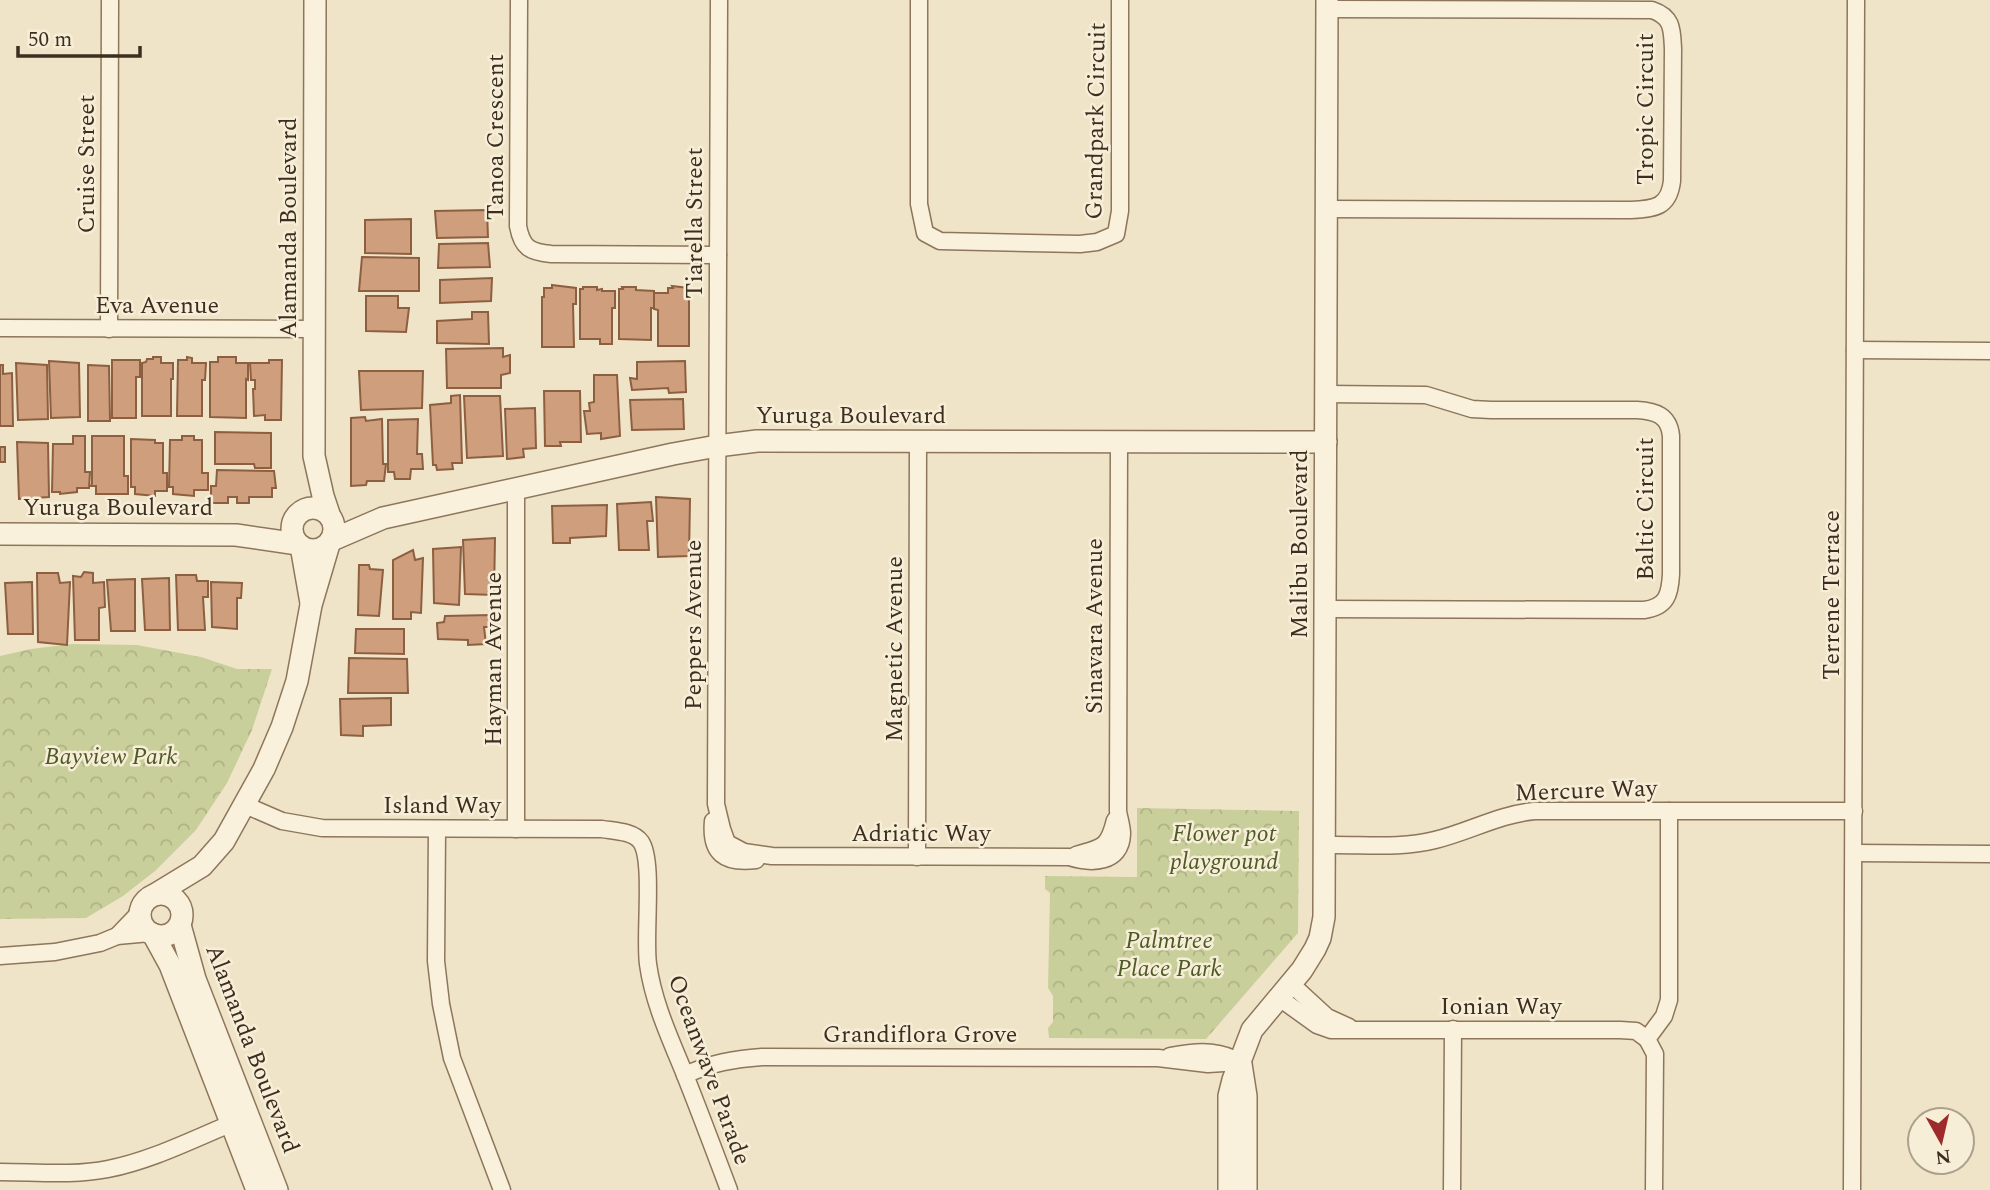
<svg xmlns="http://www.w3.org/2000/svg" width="1990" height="1190" viewBox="0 0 1990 1190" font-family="Spectral,serif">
  <defs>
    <pattern id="park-crowns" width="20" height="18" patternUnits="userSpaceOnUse" patternTransform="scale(1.75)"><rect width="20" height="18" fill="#c9cf9b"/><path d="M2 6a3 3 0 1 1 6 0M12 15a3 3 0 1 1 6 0" fill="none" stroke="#aeb285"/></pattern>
  </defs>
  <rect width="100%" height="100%" fill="#f0e4c8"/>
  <g fill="url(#park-crowns)">
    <path d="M72 644 137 645 201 657 237 669H272L252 730 227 783 196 830 155 871 123 896 86 918 0 919V656L31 649Z"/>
    <path d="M1137 808 1299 811 1298 933 1206 1039 1049 1038 1048 1028 1053 1022V996L1048 988 1050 893 1045 889V876L1137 877Z"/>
  </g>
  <g fill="#cf9f7d" stroke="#8d5f41" stroke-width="2">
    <path d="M487 210 488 237 437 238 435 211Z"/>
    <path d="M411 219V254L365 253V220Z"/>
    <path d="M488 243 490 267 438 268 439 244Z"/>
    <path d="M362 257 419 258V291H359Z"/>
    <path d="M492 278 491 301 440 303V280Z"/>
    <path d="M552 285 576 288V304H573L574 347H542V297H544V288H552Z"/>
    <path d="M672 286 689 288V346H658V310L654 309V293H668V288H673Z"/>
    <path d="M583 287H597V290L602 289V291H615V308H612V344H600V339H580V289H583Z"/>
    <path d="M622 287H636V290L654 291V308H651V340L619 339V289H623Z"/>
    <path d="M366 296H398V308H409L406 332 366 331Z"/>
    <path d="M472 312H488L489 344 437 343V321L472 319Z"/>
    <path d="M503 348V357L510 355V373L501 375V388H447L446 349Z"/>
    <path d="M153 357H161V363H173V379H171V416H142V363L146 362 147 359H153Z"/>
    <path d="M187 357 192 358V363H206L205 380H202V416H177L178 360H187Z"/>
    <path d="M218 357H236V363H248V380L246 379V418L210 417V362H218Z"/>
    <path d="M112 360H140V377H136V418H112Z"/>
    <path d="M269 360H282L281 420H265V415L254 416 253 389H255V380H251L250 363H269Z"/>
    <path d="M49 361 79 363 80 417 51 418Z"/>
    <path d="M685 361 686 392 669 393 668 388 632 390 630 378 637 379V362Z"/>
    <path d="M16 363 47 365 48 419 18 420Z"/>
    <path d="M0 365H3V374L12 373 13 426H0Z"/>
    <path d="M88 365 109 366 110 421H88Z"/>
    <path d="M359 371H423L422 408 361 410Z"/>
    <path d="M594 375H617L620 436 601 439V433L587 434 584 411H590L589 403 594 402Z"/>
    <path d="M544 391H580L581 442H560L561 446H545Z"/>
    <path d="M460 395 462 463H452L453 469 437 470 436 465H433L430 405 451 403V396Z"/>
    <path d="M464 396H500L503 456 467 458Z"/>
    <path d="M683 399 684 429 632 430 630 400Z"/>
    <path d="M535 408 536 448 523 449 524 457 507 459 505 409Z"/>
    <path d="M365 417 366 421 382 419 383 464H386L384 481H367L366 485 351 486V418Z"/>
    <path d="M418 419 417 454H422L423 469H411L410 479H395L394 472H388V420Z"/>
    <path d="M215 432 271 433V468H255L254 464H215Z"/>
    <path d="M73 436H85V472H90L89 488H77V492L60 494V492H52L53 444H73Z"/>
    <path d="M92 436H124V476H128V494H96V486H91L92 483Z"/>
    <path d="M182 436H194V440H202V473H208V490H194V496L173 494V487H169L170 440H182Z"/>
    <path d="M131 439 155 440V443H163V473H167V491H155V496L135 494V487H131Z"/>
    <path d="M17 442 48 443 49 497 19 499Z"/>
    <rect x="0" y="447" width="5" height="15"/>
    <path d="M217 470 274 471 276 488H272V497H249V503H237V497H228V503H211V486H216Z"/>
    <path d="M656 497 690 499 689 556 658 557Z"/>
    <path d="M651 502 653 521H647L649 550H619L617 504Z"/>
    <path d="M607 505 606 536 570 538V543H553L552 506Z"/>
    <path d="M495 538 494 595 465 594 463 540Z"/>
    <path d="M461 547 459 605 434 603 433 549Z"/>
    <path d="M413 550 415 560 423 558 421 613 411 612V619H393V560Z"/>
    <path d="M359 565H369L370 569 383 570 379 616 358 615Z"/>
    <path d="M84 572 93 573V583L104 582 105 607 99 608V640H75L73 576 81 577Z"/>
    <path d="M37 573H58L60 583 70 582 67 645 38 642Z"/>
    <path d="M176 575H196L197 581H208V597H203L205 630H178Z"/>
    <path d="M169 578 170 630H145L142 579Z"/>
    <path d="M135 579V631H111L107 580Z"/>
    <path d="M32 582 33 634H8L5 583Z"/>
    <path d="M211 582 242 583 241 598H237V629L212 627Z"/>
    <path d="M490 615 491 627H484L486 644 468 645V640L438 639 437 623 444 622 445 616Z"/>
    <path d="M356 629H404V654L355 653Z"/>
    <path d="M349 658 407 659 408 693H348Z"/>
    <path d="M391 698V725L363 726V736L341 735 340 699Z"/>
  </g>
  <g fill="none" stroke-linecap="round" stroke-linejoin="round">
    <g stroke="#8d765c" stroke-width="19">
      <g id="minor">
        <path d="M519 0 518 226C522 248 530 252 551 254L718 255"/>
        <path d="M719 0 716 804 722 829 727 843 744 852 772 856 1069 857C1091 864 1121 864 1122 834 1122 826 1119 818 1118 811L1119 442"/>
        <path d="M919 0V204L925 233 940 241 1080 244 1097 242 1116 234 1120 211V0"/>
        <path d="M1327 9 1652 10C1673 17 1672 30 1673 49L1672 181C1669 207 1655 209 1631 210L1327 209"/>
        <path d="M0 328 314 329"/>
        <path d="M109 329 110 0"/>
        <path d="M1855 350 1990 351"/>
        <path d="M1325 609 1644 610C1667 607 1670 594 1671 574V436C1669 415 1655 411 1637 410H1491L1472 409 1426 395 1326 394"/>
        <path d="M245 805 282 821 322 828 602 829C614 831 633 831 641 842 654 861 644 936 648 964 653 1001 669 1036 683 1070 699 1110 714 1150 729 1190"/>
        <path d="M713 821C710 853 724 864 756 860"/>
        <path d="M437 829 436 961 441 1004 452 1058 502 1190"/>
        <path d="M516 829V489"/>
        <path d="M1325 845C1361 844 1400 849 1435 840 1469 832 1499 814 1535 811H1854"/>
        <path d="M1854 853 1990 854"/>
        <path d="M1076 855C1102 847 1108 849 1115 820"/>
        <path d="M917 857 918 441"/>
        <path d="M117 936 140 912"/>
        <path d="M0 956 55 952 100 943 117 936 150 933"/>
        <path d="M1290 983 1327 1017 1349 1027"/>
        <path d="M1278 997 1317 1025 1331 1030H1620L1636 1031 1647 1039"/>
        <path d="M1170 1056C1192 1052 1213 1049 1234 1059"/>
        <path d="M685 1075C711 1063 734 1059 762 1057L1158 1058 1208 1064 1240 1062"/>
        <path d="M0 1172C35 1172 74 1176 108 1169 154 1160 197 1137 240 1120"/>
        <path d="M1452 1190 1453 1029"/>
        <path d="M1654 1190 1655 1054 1647 1039 1664 1016 1669 1000V811"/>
        <path d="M1852 1190 1856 0"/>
      </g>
    </g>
    <g stroke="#8d765c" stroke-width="24">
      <g id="tertiary">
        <path d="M315 0 314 456 323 496 329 514"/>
        <circle cx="313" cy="529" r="21"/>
        <path d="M0 534 236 535 298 544"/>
        <path d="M332 540 383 518 673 454 717 446 757 441 1326 442"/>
        <path d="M301 546 311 603"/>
        <circle cx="161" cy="915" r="21"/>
        <path d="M156 894 202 866 224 841 264 769 282 727 297 681 311 605 329 544"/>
        <path d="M180 925 195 979 277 1190"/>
        <path d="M153 934 170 965 257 1190"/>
        <path d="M1241 1064 1246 1096V1190"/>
        <path d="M1229 1190V1096L1233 1080 1252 1030 1302 970 1315 949 1320 938 1324 917 1327 0"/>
      </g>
    </g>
    <use href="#minor" stroke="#faf1dc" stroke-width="16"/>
    <use href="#tertiary" stroke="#faf1dc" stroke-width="21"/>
  </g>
  <g text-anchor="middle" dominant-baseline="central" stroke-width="5" stroke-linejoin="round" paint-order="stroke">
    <g font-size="24" fill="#3d2e20" stroke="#f7eed8">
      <text transform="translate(1646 109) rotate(-90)">Tropic Circuit</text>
      <text transform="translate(1096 121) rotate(-89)">Grandpark Circuit</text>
      <text transform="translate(496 137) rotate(-90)">Tanoa Crescent</text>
      <text transform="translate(87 164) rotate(-90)">Cruise Street</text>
      <text transform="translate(695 223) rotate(-90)">Tiarella Street</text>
      <text transform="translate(289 228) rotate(-90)">Alamanda Boulevard</text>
      <text x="157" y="306">Eva Avenue</text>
      <text x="851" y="416">Yuruga Boulevard</text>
      <text x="118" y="508">Yuruga Boulevard</text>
      <text transform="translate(1646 509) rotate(-90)">Baltic Circuit</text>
      <text transform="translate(1300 544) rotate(-90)">Malibu Boulevard</text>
      <text transform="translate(1832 595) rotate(-90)">Terrene Terrace</text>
      <text transform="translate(694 625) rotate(-90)">Peppers Avenue</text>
      <text transform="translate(1095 626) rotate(-90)">Sinavara Avenue</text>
      <text transform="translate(895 649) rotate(-90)">Magnetic Avenue</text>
      <text transform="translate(494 659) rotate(-90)">Hayman Avenue</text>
      <text transform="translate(1586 791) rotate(-2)">Mercure Way</text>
      <text x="442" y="806">Island Way</text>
      <text x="921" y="834">Adriatic Way</text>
      <text x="1501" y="1007">Ionian Way</text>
      <text x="920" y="1035">Grandiflora Grove</text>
      <text transform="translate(252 1049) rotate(69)">Alamanda Boulevard</text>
      <text transform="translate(709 1070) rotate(70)">Oceanwave Parade</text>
    </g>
    <g font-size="24" font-style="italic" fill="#4d5a26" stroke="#f7eed8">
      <text x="111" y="757">Bayview Park</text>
      <text x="1224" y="834">Flower pot<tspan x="1224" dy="28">playground</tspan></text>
      <text x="1169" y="941">Palmtree<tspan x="1169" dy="28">Place Park</tspan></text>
    </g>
  </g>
  <g transform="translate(1941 1141) rotate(172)"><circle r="33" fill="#f7eed8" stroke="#ada18e" stroke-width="2"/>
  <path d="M0-5L12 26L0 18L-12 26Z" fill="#9e2a2b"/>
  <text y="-10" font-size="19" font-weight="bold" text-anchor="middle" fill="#3d2e20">N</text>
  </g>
  <path d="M18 46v10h122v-10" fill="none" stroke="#3d2e20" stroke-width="3.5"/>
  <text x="28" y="46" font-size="21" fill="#3d2e20" stroke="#f7eed8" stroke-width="5" paint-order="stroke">50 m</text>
</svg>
